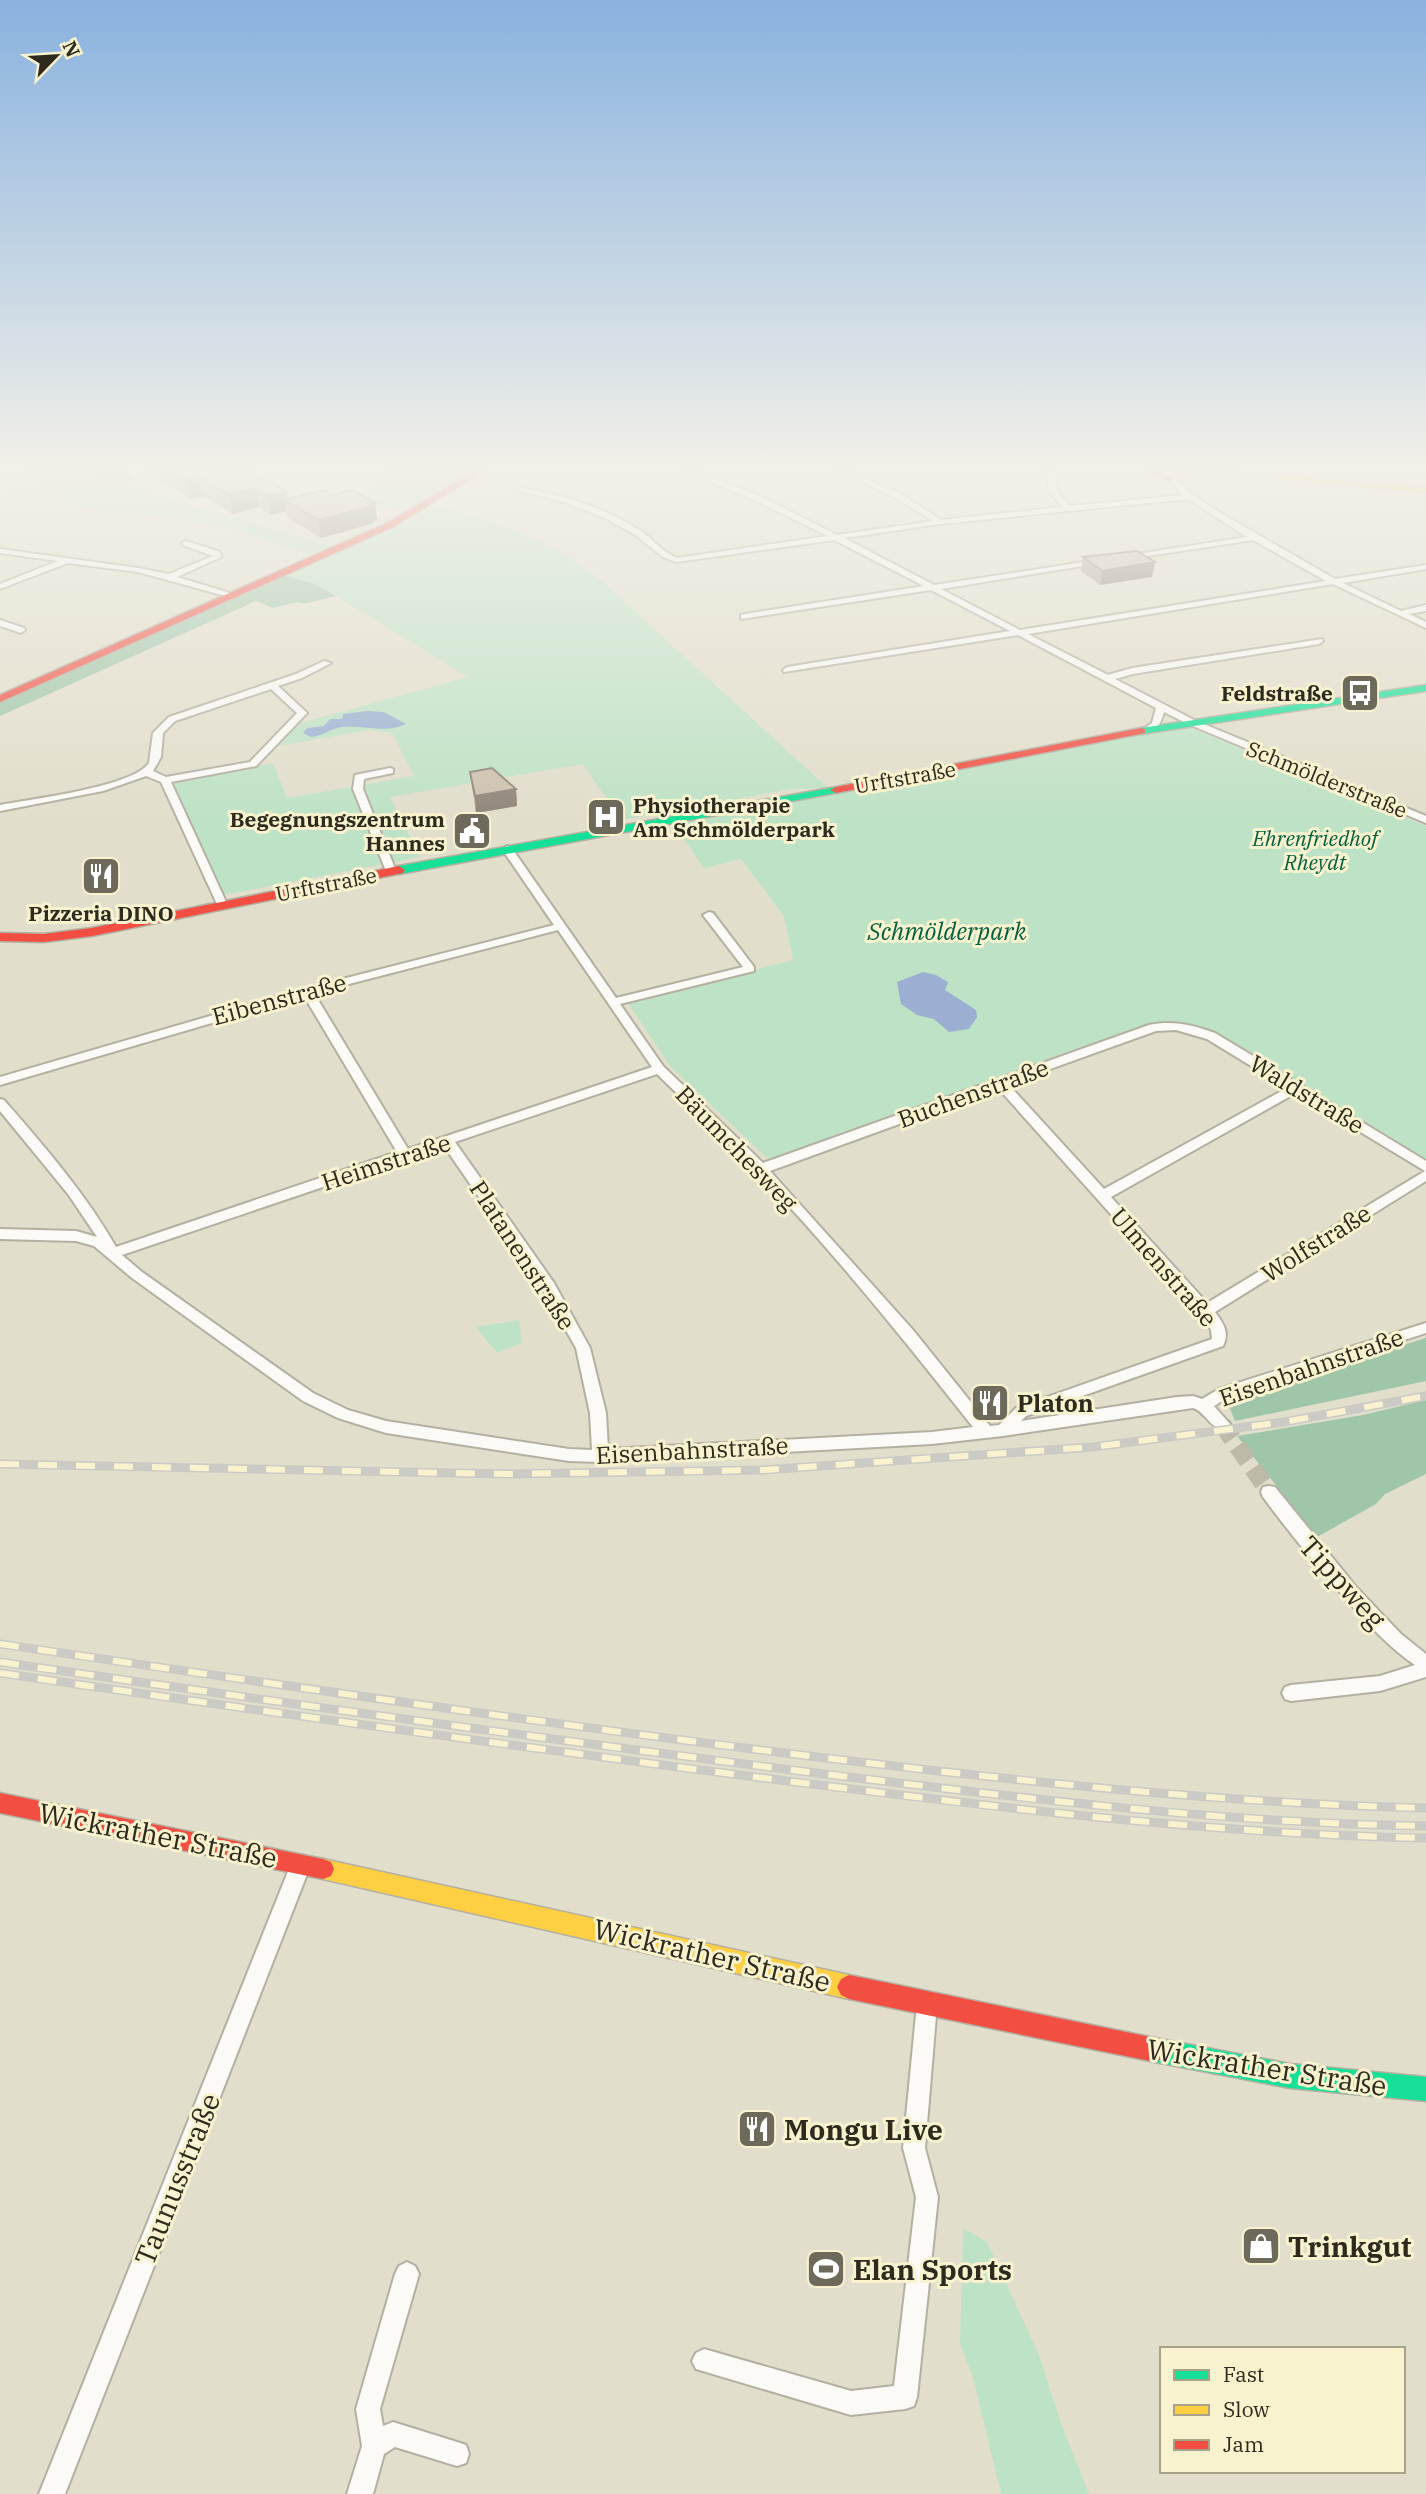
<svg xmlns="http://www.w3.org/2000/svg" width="1426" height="2494" viewBox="0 0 1426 2494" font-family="'IBM Plex Serif',serif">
  <rect width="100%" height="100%" fill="#e2decc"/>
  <g fill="#bee2c5">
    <path d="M28 471H73L329 546 309 555 233 529 186 519 82 507 46 491 0 500V495L42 487Z"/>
    <path d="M390 471H471L407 508C389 509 378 505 363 495Z"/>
    <path d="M437 505C494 522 546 539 595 575L828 788 791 789 621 820 583 764 390 797 420 857 224 895 170 781 273 763 287 798 414 776 392 733 370 730 272 747 293 725 468 677 336 596 313 583 282 575 405 524Z"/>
    <path d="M1187 726 1426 826V1163L1215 1035C1191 1025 1174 1019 1148 1024L769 1160 670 1066 627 1002 793 960 784 916 741 859 704 868 674 825Z"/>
    <path d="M519 1320 522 1343 497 1353 476 1327Z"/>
    <path d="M963 2228 987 2242 1039 2355 1060 2421 1089 2494H1001L973 2377 960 2344Z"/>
  </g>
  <g fill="#9fc6a8">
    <path d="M74 471H127L136 480 117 485Z"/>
    <path d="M282 575 313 583 336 596 304 604 298 602 273 608 256 601 0 716V702Z"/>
    <path d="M1426 1338V1381L1235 1421 1229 1406 1243 1395Z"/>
    <path d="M1426 1400V1474L1385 1494 1376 1504 1317 1537 1237 1436 1363 1415Z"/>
  </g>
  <g fill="#9aafd2">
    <path d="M367 711 384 712 406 724C387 734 364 725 343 727 331 728 323 736 311 737L303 733 307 728 324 726 330 719H342L343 714Z"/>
    <path d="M923 972 936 975 948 982 945 990 976 1010 977 1017 969 1029 949 1032 934 1019 917 1015 901 1004 897 982Z"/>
  </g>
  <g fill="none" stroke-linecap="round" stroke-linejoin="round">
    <path stroke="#bebaa9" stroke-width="18" stroke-dasharray="18 9" stroke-linecap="butt" d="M1222 1424 1269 1492"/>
    <g stroke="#b3b0a2" stroke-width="4">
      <g id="street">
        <path d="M684 471H694L758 495 837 535 933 521 892 496 836 471H846L898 492 941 520 1062 507 1049 491 1047 471H1055L1057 491 1070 506 1183 495 1167 479V471H1175V479L1190 493 1219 512 1335 579 1426 565V569L1343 583 1401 611 1426 605V611L1409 614 1426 622V628L1333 584 1028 634 1108 675 1132 668 1322 639 1323 641 1319 644 1133 674 1115 679 1194 720 1426 816V823L1188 724 1164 712C1161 722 1157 734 1145 732V728L1152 723 1156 708 1018 635 784 672 783 670 787 667 1010 631 931 590 741 619V615L744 614 924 586 834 540 676 562 663 557 634 534 607 519 564 502 517 490 521 488C563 494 605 508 641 531 653 539 662 552 677 558L828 536 752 499ZM1188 499 1247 537 1124 556H1121V560L1253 540 1326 581 1020 630 941 589 1101 563 1105 561 1104 559 934 585 844 538 940 524Z"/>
        <path d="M186 541 220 552 221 557 177 577 233 594V598L138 572 68 563 0 589V584L58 561 0 553V549L138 568 169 574 213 556 183 545 182 543Z"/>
        <path d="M0 620 24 628 25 630 21 633 0 626Z"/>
        <path d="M324 661 331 663 302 678 278 686 307 713 256 766 171 782 227 904 226 906H218L217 904 161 782 146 776 103 791 0 811V805C31 799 133 787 149 763L153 733 169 717 296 674ZM271 689 297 713 250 762 166 777 153 771 161 757 163 733 175 721Z"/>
        <path d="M390 768 393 769V773L364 779 363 789 396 871 391 874 386 871 353 789 355 775Z"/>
        <path d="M507 846 511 847 616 998 743 967 703 915 709 912 713 913 754 967V971L620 1004 663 1066 763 1163 1149 1025C1173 1020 1193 1025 1215 1033L1426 1161V1181L1215 1312C1223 1323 1230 1332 1223 1346L1026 1416 1021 1421 1177 1397 1193 1396 1202 1399 1219 1389 1426 1323V1333L1229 1397 1214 1406 1230 1424 1228 1428C1211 1433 1207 1412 1193 1408L1003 1436 932 1444 600 1462 569 1461 386 1433 338 1418 303 1401 132 1278 94 1246 76 1241 0 1239V1229L76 1231 97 1237 68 1194 0 1111V1099L4 1100C45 1147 85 1193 116 1247L397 1152 304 996 0 1085V1077L303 989 554 925 502 849ZM558 930 652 1067 408 1149 314 993ZM1176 1030 1207 1039 1287 1088 1104 1189 1008 1084 1156 1031ZM657 1074C690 1106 723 1138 756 1171 834 1252 904 1340 973 1427L932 1432 608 1449 606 1413 590 1348 554 1283 455 1142ZM998 1088 1201 1315 1211 1330 1212 1339 1016 1408 999 1425 990 1426 913 1330 770 1171ZM1296 1093 1425 1171 1207 1303 1111 1197ZM444 1146 543 1290 576 1348 590 1413 592 1450 569 1449 386 1421 348 1410 313 1393 142 1272 122 1255 403 1160 411 1159Z"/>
        <path d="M1269 1486 1275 1487 1357 1588 1401 1634 1426 1654V1677L1380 1691 1291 1701 1285 1699 1282 1693 1285 1687 1291 1685 1380 1676 1415 1665C1391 1649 1371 1627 1352 1606 1321 1571 1291 1535 1263 1497L1261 1492 1263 1487Z"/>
        <path d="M301 1855 308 1857 311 1864 65 2494H39L291 1864 294 1857Z"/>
        <path d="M927 1994 934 1997 937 2004 925 2148 938 2197 917 2397 914 2406 905 2409 851 2415 696 2369 692 2361 696 2353 704 2349 851 2391 894 2386 916 2197 903 2148 917 2004 920 1997Z"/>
        <path d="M407 2262 415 2266 419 2274 380 2409 383 2426 393 2422 457 2442 466 2445 469 2454 466 2463 457 2466 395 2447 384 2454 373 2494H347L362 2446 356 2409 395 2274 399 2266Z"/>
      </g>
    </g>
    <g stroke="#b3b0a2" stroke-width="3">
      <g id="fast">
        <path d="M1426 685V691L1141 734 1136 731 1141 728Z"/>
        <path d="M836 787 842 790 840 792 399 874 393 870 399 866Z"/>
        <path d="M1155 2038 1290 2064 1426 2077V2101L1290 2088 1155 2062 1147 2058 1143 2050 1147 2042Z"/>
      </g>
    </g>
    <g stroke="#b3b0a2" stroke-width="3">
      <g id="slow">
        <path d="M1178 471H1218L1426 488V492Z"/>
        <path d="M323 1859 849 1975 857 1979 861 1987 857 1995 849 1999 323 1879 315 1876 312 1869 315 1862Z"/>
      </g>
    </g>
    <g stroke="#b3b0a2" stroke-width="3">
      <g id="jam">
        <path d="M474 471H484L393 527 0 702V695L387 523Z"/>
        <path d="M1146 471H1158L1175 479 1168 481Z"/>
        <path d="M1141 728 1145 729V733L836 793 830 790 836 787Z"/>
        <path d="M399 866 405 870 403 873 92 936 44 942 0 941V933L44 934 92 928Z"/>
        <path d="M0 1793 323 1859 331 1862 334 1869 331 1876 323 1879 0 1813Z"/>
        <path d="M849 1975 1155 2038 1163 2042 1167 2050 1163 2058 1155 2062 849 1999 841 1995 837 1987 841 1979Z"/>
      </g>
    </g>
    <use href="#street" fill="#fbfaf7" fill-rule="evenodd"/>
    <use href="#fast" fill="#16e098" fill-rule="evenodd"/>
    <use href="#slow" fill="#ffcf43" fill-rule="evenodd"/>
    <use href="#jam" fill="#f24e42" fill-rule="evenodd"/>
    <g stroke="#cbcac5" stroke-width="9">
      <g id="rail">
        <path d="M0 1464 506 1474 763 1470 1093 1447 1284 1422 1426 1396"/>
        <path d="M0 1644C267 1683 533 1722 801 1755 1009 1780 1216 1803 1426 1808"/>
        <path d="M0 1662C269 1701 538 1738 808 1772 1014 1797 1219 1823 1426 1826"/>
        <path d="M0 1673C260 1711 519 1747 779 1780 995 1807 1209 1834 1426 1838"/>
      </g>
    </g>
    <use href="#rail" stroke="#f9f2cf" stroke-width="6" stroke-dasharray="19" stroke-linecap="butt"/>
  </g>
  <g fill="#b1a697">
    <path d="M148 471H245L286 492 288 499 332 495 375 503 377 520 374 521V523L321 538 287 517 286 511 271 515 259 507 232 514 204 496 190 499 149 474Z"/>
    <path d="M1083 557 1155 562 1152 577 1100 585 1081 571Z"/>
    <path d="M470 772 516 789 517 806 476 813Z"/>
  </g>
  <g fill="#90877b">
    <path d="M200 478 204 496 190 499 186 481Z"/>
    <path d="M256 489 259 507 232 514 229 495Z"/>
    <path d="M286 492 288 502 284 500 286 511 271 515 268 496Z"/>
    <path d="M375 503 377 520 374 521V523L321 538 319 520Z"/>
    <path d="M1155 562 1152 577 1100 585 1102 571Z"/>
    <path d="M516 789 517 806 476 813 475 796Z"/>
  </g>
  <g fill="#cec1b0" stroke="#90877b" stroke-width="2">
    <path d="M171 471H245L276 484 286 492 268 496 256 489 229 495 200 478 186 481Z"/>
    <path d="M323 490 332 495 352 490 375 503 369 504 372 506 319 520 284 500Z"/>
    <path d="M1137 551 1155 562 1102 571 1083 557Z"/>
    <path d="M492 768 516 789 475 796 470 772Z"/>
  </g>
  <linearGradient id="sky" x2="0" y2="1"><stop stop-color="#89b2df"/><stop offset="0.57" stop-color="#f2f0e8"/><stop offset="1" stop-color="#f2f0e8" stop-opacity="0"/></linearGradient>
  <rect width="1426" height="821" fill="url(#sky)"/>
  <defs>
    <g id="bus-square" transform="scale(2.0125)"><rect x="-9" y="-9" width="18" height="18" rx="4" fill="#6d6a5b" stroke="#f9f2cf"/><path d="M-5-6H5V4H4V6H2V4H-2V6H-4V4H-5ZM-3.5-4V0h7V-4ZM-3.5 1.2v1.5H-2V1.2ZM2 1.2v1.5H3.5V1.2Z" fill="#fff"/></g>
    <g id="hospital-square" transform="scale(2.0125)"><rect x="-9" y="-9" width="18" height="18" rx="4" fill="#6d6a5b" stroke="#f9f2cf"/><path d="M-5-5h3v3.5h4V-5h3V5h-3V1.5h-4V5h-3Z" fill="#fff"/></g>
    <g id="civic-square" transform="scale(2.0125)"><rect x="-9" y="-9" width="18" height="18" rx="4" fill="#6d6a5b" stroke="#f9f2cf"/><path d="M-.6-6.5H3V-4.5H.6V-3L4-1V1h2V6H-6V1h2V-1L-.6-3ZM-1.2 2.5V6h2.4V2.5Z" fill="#fff"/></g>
    <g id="restaurant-square" transform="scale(2.0125)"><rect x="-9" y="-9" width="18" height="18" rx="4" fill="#6d6a5b" stroke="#f9f2cf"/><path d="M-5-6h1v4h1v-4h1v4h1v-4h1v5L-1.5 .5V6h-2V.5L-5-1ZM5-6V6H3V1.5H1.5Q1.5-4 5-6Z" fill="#fff"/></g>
    <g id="shop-square" transform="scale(2.0125)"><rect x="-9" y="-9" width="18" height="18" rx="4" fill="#6d6a5b" stroke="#f9f2cf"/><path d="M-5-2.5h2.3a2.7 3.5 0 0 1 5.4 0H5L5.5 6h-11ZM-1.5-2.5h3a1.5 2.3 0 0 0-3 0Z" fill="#fff"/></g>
    <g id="stadium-square" transform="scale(2.0125)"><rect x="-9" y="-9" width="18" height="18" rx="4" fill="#6d6a5b" stroke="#f9f2cf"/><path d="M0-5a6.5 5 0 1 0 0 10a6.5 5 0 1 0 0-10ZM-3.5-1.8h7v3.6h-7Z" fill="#fff"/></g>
  </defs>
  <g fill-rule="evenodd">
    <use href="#bus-square" x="1360" y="693"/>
    <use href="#hospital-square" x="606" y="817"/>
    <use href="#civic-square" x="472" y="831"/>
    <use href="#restaurant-square" x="101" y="876"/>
    <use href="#restaurant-square" x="990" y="1403"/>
    <use href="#restaurant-square" x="757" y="2129"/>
    <use href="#shop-square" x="1261" y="2246"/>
    <use href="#stadium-square" x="826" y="2269"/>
  </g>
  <g text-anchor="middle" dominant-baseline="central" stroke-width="6" stroke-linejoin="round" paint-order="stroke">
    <g font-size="21" font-weight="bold" fill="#2e2b1e" stroke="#f9f2cf" text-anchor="end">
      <text x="1333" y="693">Feldstraße</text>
      <text x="633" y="805" text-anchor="start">Physiotherapie<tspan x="633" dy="24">Am Schmölderpark</tspan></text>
      <text x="445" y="819">Begegnungszentrum<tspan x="445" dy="24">Hannes</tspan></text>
      <text x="101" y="913" text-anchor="middle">Pizzeria DINO</text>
    </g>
    <g font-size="21" fill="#2e2b1e" stroke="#f9f2cf">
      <text transform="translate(905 777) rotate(-10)">Urftstraße</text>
      <text transform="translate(1327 779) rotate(22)">Schmölderstraße</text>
      <text transform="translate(326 884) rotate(-11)">Urftstraße</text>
    </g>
    <g font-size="21" font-style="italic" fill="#03623e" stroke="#f9f2cf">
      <text x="1315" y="838">Ehrenfriedhof<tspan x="1315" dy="24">Rheydt</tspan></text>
    </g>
    <g font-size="24" font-style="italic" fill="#03623e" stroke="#f9f2cf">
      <text x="947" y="931">Schmölderpark</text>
    </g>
    <g font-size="24" fill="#2e2b1e" stroke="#f9f2cf">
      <text transform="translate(279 999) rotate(-15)">Eibenstraße</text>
      <text transform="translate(973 1093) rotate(-20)">Buchenstraße</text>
      <text transform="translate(1307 1094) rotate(31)">Waldstraße</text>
      <text transform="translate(737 1148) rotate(46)">Bäumchesweg</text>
      <text transform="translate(386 1162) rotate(-18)">Heimstraße</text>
      <text transform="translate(1316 1243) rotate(-32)">Wolfstraße</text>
      <text transform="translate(523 1255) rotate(57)">Platanenstraße</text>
      <text transform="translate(1164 1267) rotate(49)">Ulmenstraße</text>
      <text transform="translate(1311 1367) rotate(-19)">Eisenbahnstraße</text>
      <text transform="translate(692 1450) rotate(-3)">Eisenbahnstraße</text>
    </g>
    <g font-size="24" font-weight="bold" fill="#2e2b1e" stroke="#f9f2cf" text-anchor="start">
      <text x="1017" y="1403">Platon</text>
    </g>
    <g font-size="28" fill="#2e2b1e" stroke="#f9f2cf">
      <text transform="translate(1343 1582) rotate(48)">Tippweg</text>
      <text transform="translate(158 1835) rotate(11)">Wickrather Straße</text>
      <text transform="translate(712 1955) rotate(13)">Wickrather Straße</text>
      <text transform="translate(1267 2067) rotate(9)">Wickrather Straße</text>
      <text transform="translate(177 2179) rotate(-68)">Taunusstraße</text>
    </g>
    <g font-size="28" font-weight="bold" fill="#2e2b1e" stroke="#f9f2cf" text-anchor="start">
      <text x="784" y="2129">Mongu Live</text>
      <text x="1288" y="2246">Trinkgut</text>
      <text x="853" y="2269">Elan Sports</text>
    </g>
  </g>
  <rect x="1160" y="2347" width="245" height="126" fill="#f9f2cf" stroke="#a8a288" stroke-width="2"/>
  <rect x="1174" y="2370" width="35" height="10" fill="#16e098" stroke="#a8a288" stroke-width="2"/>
  <text x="1223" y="2382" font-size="21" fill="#2e2b1e">Fast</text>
  <rect x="1174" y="2405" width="35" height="10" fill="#ffcf43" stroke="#a8a288" stroke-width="2"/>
  <text x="1223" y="2417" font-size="21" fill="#2e2b1e">Slow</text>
  <rect x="1174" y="2440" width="35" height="10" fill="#f24e42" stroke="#a8a288" stroke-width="2"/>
  <text x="1223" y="2452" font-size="21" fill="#2e2b1e">Jam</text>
  <g transform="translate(56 56) rotate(65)" stroke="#f9f2cf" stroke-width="5" paint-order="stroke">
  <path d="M0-5L12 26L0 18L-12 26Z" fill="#2e2b1e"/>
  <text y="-10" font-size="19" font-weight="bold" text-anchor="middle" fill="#2e2b1e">N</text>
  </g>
</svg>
